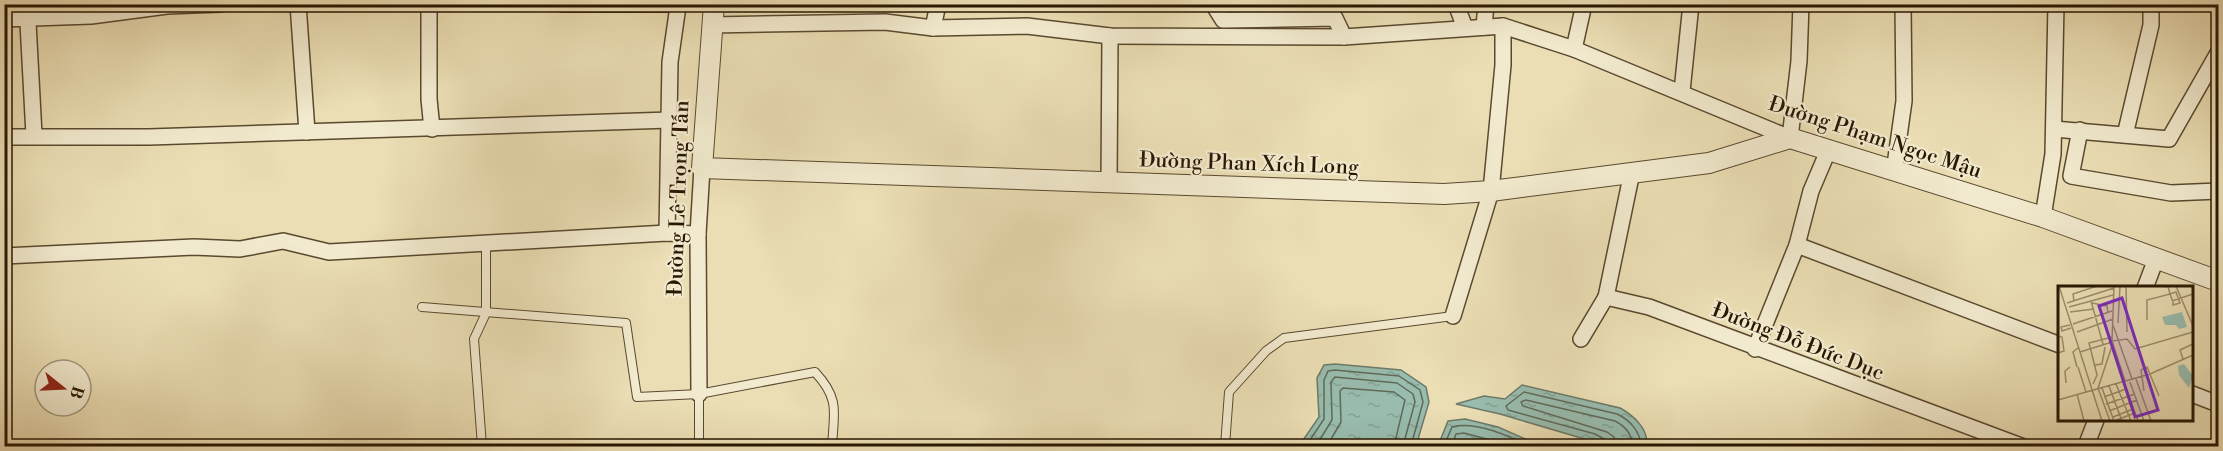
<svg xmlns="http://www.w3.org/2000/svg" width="2223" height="451" viewBox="0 0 2223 451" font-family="'Libre Bodoni',serif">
  <defs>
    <pattern id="water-ripples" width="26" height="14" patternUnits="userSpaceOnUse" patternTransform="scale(1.5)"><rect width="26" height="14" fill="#98bcae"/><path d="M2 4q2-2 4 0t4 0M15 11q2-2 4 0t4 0" fill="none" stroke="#83a194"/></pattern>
  </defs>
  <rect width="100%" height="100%" fill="#ebdeb4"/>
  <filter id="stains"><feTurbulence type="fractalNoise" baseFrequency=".00333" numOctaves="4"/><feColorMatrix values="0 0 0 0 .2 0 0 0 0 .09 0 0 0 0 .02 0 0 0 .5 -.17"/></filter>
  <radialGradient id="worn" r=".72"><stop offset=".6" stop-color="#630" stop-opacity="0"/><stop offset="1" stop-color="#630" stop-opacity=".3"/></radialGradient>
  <g fill="url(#water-ripples)" stroke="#6c7a69" stroke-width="1.5">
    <path d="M1335 364 1401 370 1426 387 1429 402 1416 446H1299L1319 417 1317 378 1324 365Z"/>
    <path d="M1522 385 1620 408C1633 415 1650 430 1646 446H1608L1500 414 1456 404 1484 396 1505 399Z"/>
    <path d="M1465 419 1498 427 1530 441 1555 446H1438L1448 421Z"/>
  </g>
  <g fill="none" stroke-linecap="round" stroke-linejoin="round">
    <g stroke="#606a58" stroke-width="1.5">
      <path d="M1306 446 1324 419V380L1328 371 1335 370 1399 376 1420 390 1423 402 1411 446"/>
      <path d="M1316 446 1332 420 1331 382 1335 377 1397 383 1413 394 1415 402 1403 446"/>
      <path d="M1327 446 1341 422 1340 391 1343 388 1394 392 1405 400 1394 446"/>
      <path d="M1444 446 1452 427C1476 421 1507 435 1528 446"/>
      <path d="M1452 446 1456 434 1464 433 1513 446"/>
      <path d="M1608 446 1606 440 1595 434 1508 410 1506 406 1524 392 1617 414C1630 420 1640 431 1641 446"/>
      <path d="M1616 446 1614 437 1607 432 1523 406 1521 402 1526 400 1615 421C1625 426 1632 435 1633 446"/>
    </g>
    <g stroke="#5a492e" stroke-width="10">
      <g id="service">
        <path d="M422 307 626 323 637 397 699 394 815 372C840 399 834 412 832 446"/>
        <path d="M482 446 474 339 486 313V242"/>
        <path d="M699 446V394"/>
        <path d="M1225 446 1229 392 1266 351 1284 338 1453 316"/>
      </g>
    </g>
    <g stroke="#5a492e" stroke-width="18">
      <g id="minor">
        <path d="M27 4 34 135"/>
        <path d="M298 4 307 132"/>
        <path d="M429 4V99L432 129"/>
        <path d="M562 4H683"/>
        <path d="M1213 4 1223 20 1335 18 1344 37"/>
        <path d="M1456 4 1465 28"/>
        <path d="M4 19 91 16 167 6 220 4"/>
        <path d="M711 25 885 22 933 28 1027 26 1110 36 1344 37 1503 26 1574 49 1790 138 1799 61 1801 4"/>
        <path d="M1484 27 1486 4"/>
        <path d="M933 28 938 4"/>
        <path d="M1574 49 1584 4"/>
        <path d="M1682 91 1691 4"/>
        <path d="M2054 129 2169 139 2218 53"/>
        <path d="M2080 130 2071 176 2171 193 2218 191"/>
        <path d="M2125 135 2151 25V4"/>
        <path d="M4 137H149L670 120"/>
        <path d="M1894 172 1904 101 1903 4"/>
        <path d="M1109 183 1110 36"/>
        <path d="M2043 217 2053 154 2056 4"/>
        <path d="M667 233 670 62 678 6"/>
        <path d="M1797 245 2060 345"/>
        <path d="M4 256 194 247 240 249 283 241 329 252 667 233 698 234"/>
        <path d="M2145 288 2156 259"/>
        <path d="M1606 297 1632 172"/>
        <path d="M1453 316 1491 191 1503 65V26"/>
        <path d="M1581 339 1606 297 1649 307 2021 446"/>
        <path d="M1755 349 1797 245 1811 191 1828 151"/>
        <path d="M699 394 698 234 702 168"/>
        <path d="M2192 394 2218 404"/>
        <path d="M2086 446 2096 420"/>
      </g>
    </g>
    <g stroke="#5a492e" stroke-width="22">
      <path id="tertiary" d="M714 4 702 168 1444 194 1491 191 1709 163 1790 138 2043 217 2218 281"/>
    </g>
    <use href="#service" stroke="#f2eace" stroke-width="8"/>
    <use href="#minor" stroke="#f2eace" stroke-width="15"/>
    <use href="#tertiary" stroke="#f2eace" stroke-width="20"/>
  </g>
  <g text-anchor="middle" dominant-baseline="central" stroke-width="4.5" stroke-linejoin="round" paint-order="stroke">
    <g font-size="21" fill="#291702" stroke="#f2eace">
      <text transform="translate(1875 138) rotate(18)">Đường Phạm Ngọc Mậu</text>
      <text transform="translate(1249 164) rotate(2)">Đường Phan Xích Long</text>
      <text transform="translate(679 198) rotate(-88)">Đường Lê Trọng Tấn</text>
      <text transform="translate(1798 342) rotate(21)">Đường Đỗ Đức Dục</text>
    </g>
  </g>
  <g transform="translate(2058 286)">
    <rect width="135" height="135" fill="#ebdeb4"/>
    <path d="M124 26 129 41 121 43 118 39H107L104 31ZM126 78 135 90 131 102 121 89 120 80Z" fill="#98bcae"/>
    <path fill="none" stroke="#9d8e6d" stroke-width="1.5" d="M1 0 44 135M56 0 54 55 67 95M68 0 69 46M118 0 135 40M16 15 15 8 39 0M33 15 45 58M114 15 135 8M9 17 56 2M34 17 49 20 50 26M11 21 55 9M12 26 36 23M89 34V14L112 8 118 6 122 17 115 19V16L112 8 110 0 107 1M60 37 62 0M15 38 54 25M12 39 3 41 4 45 13 42M55 39 74 93M19 46 55 33M0 50 4 51 6 65 0 67M54 55 69 53 77 63 135 46M22 66 54 56M125 73 122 64 135 58M37 79 44 78 47 61M19 81 15 66 20 62M20 81 28 106M78 93 93 135M66 96 80 135M72 96 86 135M8 97 7 85 12 81M35 98 39 89 31 57 54 51M58 98 73 135M51 100 64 135M44 102 56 135 77 127M86 105 83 84 89 81 101 110M19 108 26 135M46 111 68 103M0 114 92 88 135 69M48 118 77 108M51 125 79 114M55 131 75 123M52 135 40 102 55 57"/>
    <path fill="#7b2cbf" fill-opacity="0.15" stroke="#7b2cbf" stroke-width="3" d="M64 12 100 124 77 131 41 20Z"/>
    <rect width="135" height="135" fill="none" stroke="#291702" stroke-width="3"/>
  </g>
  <rect width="2223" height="451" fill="none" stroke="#ebdeb4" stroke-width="24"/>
  <rect x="6" y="6" width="2211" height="439" fill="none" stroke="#291702" stroke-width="3"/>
  <rect x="12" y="12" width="2199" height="427" fill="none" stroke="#291702" stroke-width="1.5"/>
  <g transform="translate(63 388) rotate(108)"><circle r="28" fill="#f2eace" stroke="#a2967c" stroke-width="1.5"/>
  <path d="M0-4.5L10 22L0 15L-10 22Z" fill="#8f2418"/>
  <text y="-9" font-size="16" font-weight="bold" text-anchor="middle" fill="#291702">B</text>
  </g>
  <rect width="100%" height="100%" filter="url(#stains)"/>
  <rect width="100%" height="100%" fill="url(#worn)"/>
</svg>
